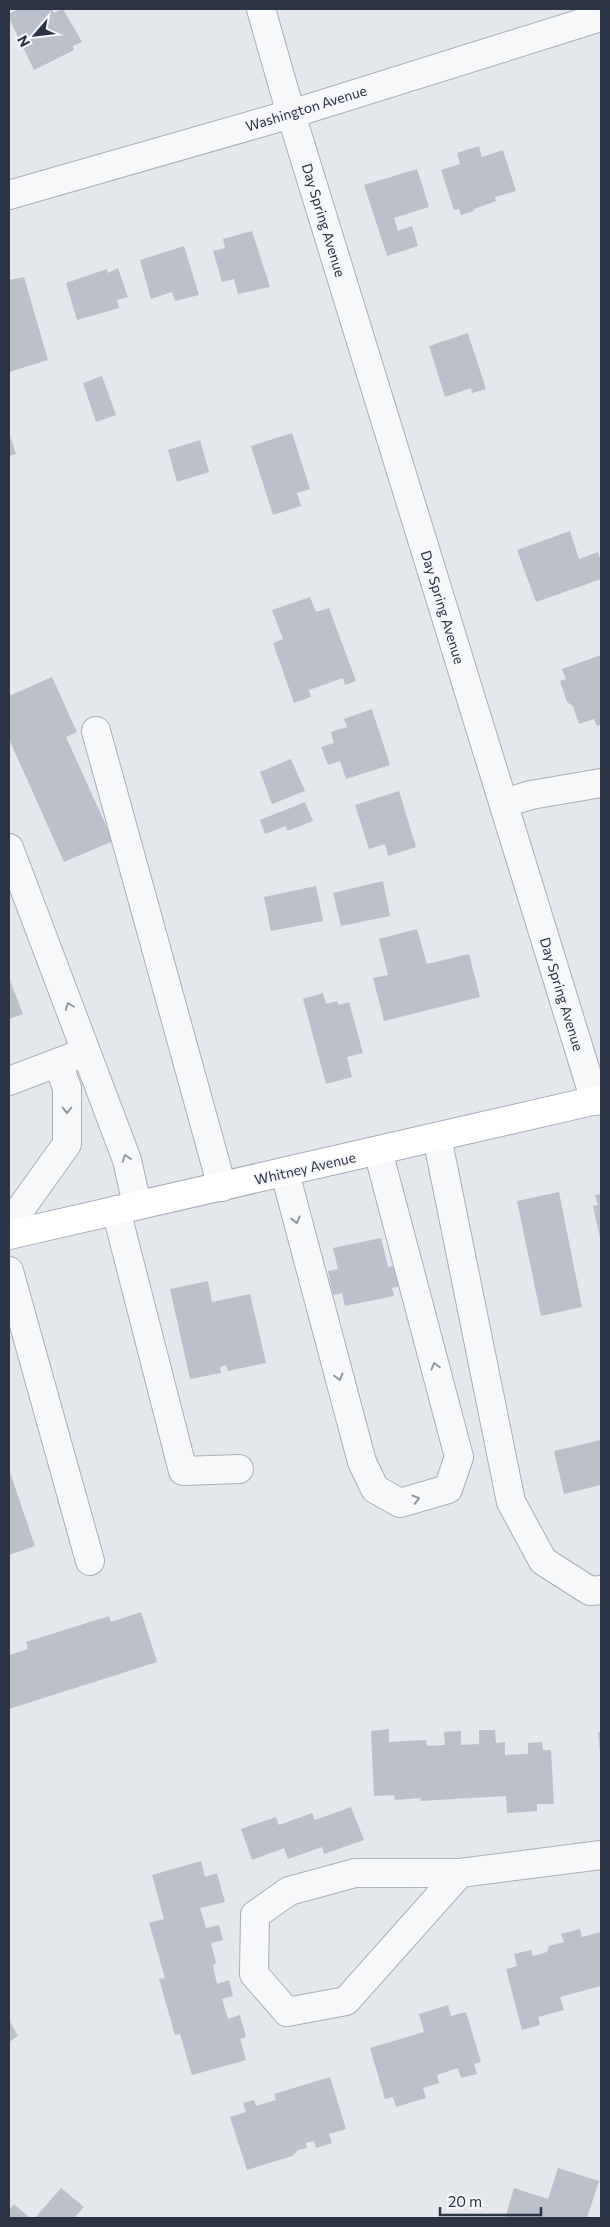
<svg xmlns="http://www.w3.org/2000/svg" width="610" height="2227" viewBox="0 0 610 2227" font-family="Commissioner,sans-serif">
  <rect width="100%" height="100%" fill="#e4e7ec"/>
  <g fill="#bbc0ca">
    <path d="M18 9H52L54 13 63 9 82 42 73 46 74 50 34 70 9 18V14Z"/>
    <path d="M479 146 482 157 503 150 516 191 495 197 496 201 474 209V211L461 215 459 209 454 210 441 170 460 164 457 153Z"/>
    <path d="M417 169 429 207 394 218 398 231 412 226 418 246 387 256 364 185Z"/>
    <path d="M252 231 270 287 238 294 234 279 222 282 213 251 225 248 223 239Z"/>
    <path d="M184 246 199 295 175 301 172 292 151 299 140 260Z"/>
    <path d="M118 268 128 297 117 300 119 308 77 320 66 283 107 269 108 273Z"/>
    <path d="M24 277 48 360 9 372V280Z"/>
    <path d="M468 333 486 389 472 393 471 388 445 397 429 346Z"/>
    <path d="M102 376 116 415 96 422 83 383Z"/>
    <path d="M9 433 16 454 9 456Z"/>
    <path d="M292 433 310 489 297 493 301 506 273 515 251 446Z"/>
    <path d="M200 440 209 472 177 482 168 450Z"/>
    <path d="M570 531 579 559 598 552 601 562V579L536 602 517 550Z"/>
    <path d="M310 597 316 612 329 608 356 681 345 685 343 678 309 690 311 697 294 703 273 643 283 639 272 610Z"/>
    <path d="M601 655V724L597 726 594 719 579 724 573 706 567 702 560 681 566 679 562 669Z"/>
    <path d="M52 677 77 732 66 737 113 841 64 862 9 739V696Z"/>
    <path d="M372 709 390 765 346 779 340 761 328 765 321 747 334 743 331 732 347 727 344 719Z"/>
    <path d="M291 759 305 791 272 804 260 772Z"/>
    <path d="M399 791 416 847 388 856 385 844 369 849 355 805Z"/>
    <path d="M305 802 313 821 287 831 286 826 265 834 260 820Z"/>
    <path d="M383 881 390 916 341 926 333 893Z"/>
    <path d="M316 886 323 921 271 931 264 897Z"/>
    <path d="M417 929 427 964 469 954 480 997 384 1021 373 978 388 975 379 939Z"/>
    <path d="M9 978 23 1014 9 1019Z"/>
    <path d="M323 993 326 1004 337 1001 339 1005 349 1002 363 1053 347 1057 352 1077 326 1084 303 999Z"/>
    <path d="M559 1192 582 1307 541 1316 517 1201Z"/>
    <path d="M601 1194V1238H600L593 1206 598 1205 595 1195Z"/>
    <path d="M381 1238 388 1267 397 1265 402 1286 392 1288 394 1296 345 1306 342 1293 333 1295 328 1271 338 1269 333 1248Z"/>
    <path d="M208 1281 212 1302 250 1294 266 1363 228 1371 226 1365 220 1367 221 1373 190 1379 170 1289Z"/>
    <path d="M601 1440V1485L564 1494 554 1451Z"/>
    <path d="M9 1469 35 1546 9 1555Z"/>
    <path d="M141 1612 157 1662 9 1709V1655L28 1649 26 1642 109 1616 111 1622Z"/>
    <path d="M389 1729V1742L426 1740 427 1746 445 1745 444 1732 461 1731V1745L479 1744V1730H495L496 1743 505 1742V1755L528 1754V1743L542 1742 543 1750H551L554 1804H537V1811L507 1813 506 1796 420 1801 421 1798 395 1800 394 1795 374 1796 371 1731Z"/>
    <path d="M598 1732H601V1753H600Z"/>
    <path d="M351 1807 364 1840 324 1854 322 1847 288 1859 284 1848 252 1860 241 1829 276 1817 279 1825 312 1813 315 1820Z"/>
    <path d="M201 1861 205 1877 217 1873 225 1902 200 1908 206 1928 219 1925 223 1940 211 1943 216 1962 213 1966 217 1984 229 1980 233 1996 222 1999 228 2019 240 2015 246 2037 240 2039 246 2060 192 2075 180 2034 175 2035 159 1979 165 1978 149 1923 164 1919 152 1875Z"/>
    <path d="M580 1929 582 1937 601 1932V1986L560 1997 564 2010 538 2017 540 2025 522 2030 506 1969 517 1966 514 1954 531 1950 533 1956 547 1952 549 1946 564 1942 561 1934Z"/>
    <path d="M448 2005 451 2016 466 2012 481 2062 474 2064 477 2074 461 2078 458 2068 437 2075 439 2083 423 2088 426 2098 396 2107 393 2097 385 2099 370 2048 424 2032 419 2014Z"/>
    <path d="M9 2020 18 2036 9 2042Z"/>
    <path d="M330 2077 346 2129 329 2134 332 2143 316 2148 314 2141 306 2143 307 2148 298 2150 292 2156 247 2170 230 2117 246 2112 243 2103 254 2100 256 2106 276 2100 274 2094Z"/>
    <path d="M558 2168 599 2181 587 2218H505L514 2188 548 2199Z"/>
    <path d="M61 2188 84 2207 74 2218H35Z"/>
    <path d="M14 2204 30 2218H9V2210Z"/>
  </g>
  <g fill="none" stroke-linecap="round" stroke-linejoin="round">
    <g stroke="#a9aeb7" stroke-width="30">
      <g id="minor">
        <path d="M261 9 291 114 595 1101"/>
        <path d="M9 195 291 114 601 17"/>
        <path d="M96 731 222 1187"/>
        <path d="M504 803 531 795 601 783"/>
        <path d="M9 848 127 1160 137 1205"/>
        <path d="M9 1081 75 1056"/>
        <path d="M437 1137 511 1502 543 1561 590 1591 601 1590"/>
        <path d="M285 1173 362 1462 375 1489 400 1503 448 1489 459 1457 378 1151"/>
        <path d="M116 1210 183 1471 239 1469"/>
        <path d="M9 1225 67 1144V1088L58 1063"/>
        <path d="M9 1271 90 1561"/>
        <path d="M460 1873 346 2001 287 2012 254 1974 255 1915 289 1891 355 1873H460L601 1855"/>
      </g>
    </g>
    <g stroke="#a3abb8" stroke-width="30">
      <path id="major" d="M9 1235 601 1099"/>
    </g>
    <use href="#minor" stroke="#f7f8fa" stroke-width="28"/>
    <use href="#major" stroke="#fff" stroke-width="28"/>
  </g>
  <defs><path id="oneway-chevron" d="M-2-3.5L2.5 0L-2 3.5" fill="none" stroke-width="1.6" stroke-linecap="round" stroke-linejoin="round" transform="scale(1.25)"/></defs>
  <g stroke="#9196a0">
    <use href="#oneway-chevron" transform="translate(69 1006) rotate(-111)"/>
    <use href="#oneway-chevron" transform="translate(67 1110) rotate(90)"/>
    <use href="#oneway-chevron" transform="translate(126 1158) rotate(-108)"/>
    <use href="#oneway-chevron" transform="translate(296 1220) rotate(76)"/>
    <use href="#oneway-chevron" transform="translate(435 1366) rotate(-105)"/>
    <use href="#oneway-chevron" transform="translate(339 1377) rotate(75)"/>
    <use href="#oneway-chevron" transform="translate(416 1499) rotate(-16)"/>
  </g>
  <g text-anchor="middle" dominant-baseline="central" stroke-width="4" stroke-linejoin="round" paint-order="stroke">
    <g font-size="14" fill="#2b3445" stroke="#f4f6f9">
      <text transform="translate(306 108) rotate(-17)">Washington Avenue</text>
      <text transform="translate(324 220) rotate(73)">Day Spring Avenue</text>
      <text transform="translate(443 607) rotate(73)">Day Spring Avenue</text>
      <text transform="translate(562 994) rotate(73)">Day Spring Avenue</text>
      <text transform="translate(305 1168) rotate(-13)">Whitney Avenue</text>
    </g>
  </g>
  <rect width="610" height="2227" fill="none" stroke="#2b3445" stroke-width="20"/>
  <g transform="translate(35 35) rotate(242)" stroke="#f4f6f9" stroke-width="4" paint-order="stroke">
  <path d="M0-4L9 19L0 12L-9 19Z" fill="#2b3445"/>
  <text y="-8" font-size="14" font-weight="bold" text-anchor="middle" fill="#2b3445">N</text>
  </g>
  <path d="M440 2207v8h101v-8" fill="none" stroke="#2b3445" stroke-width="2.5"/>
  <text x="448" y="2207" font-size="15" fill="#2b3445" stroke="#f4f6f9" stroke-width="4" paint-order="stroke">20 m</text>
</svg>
